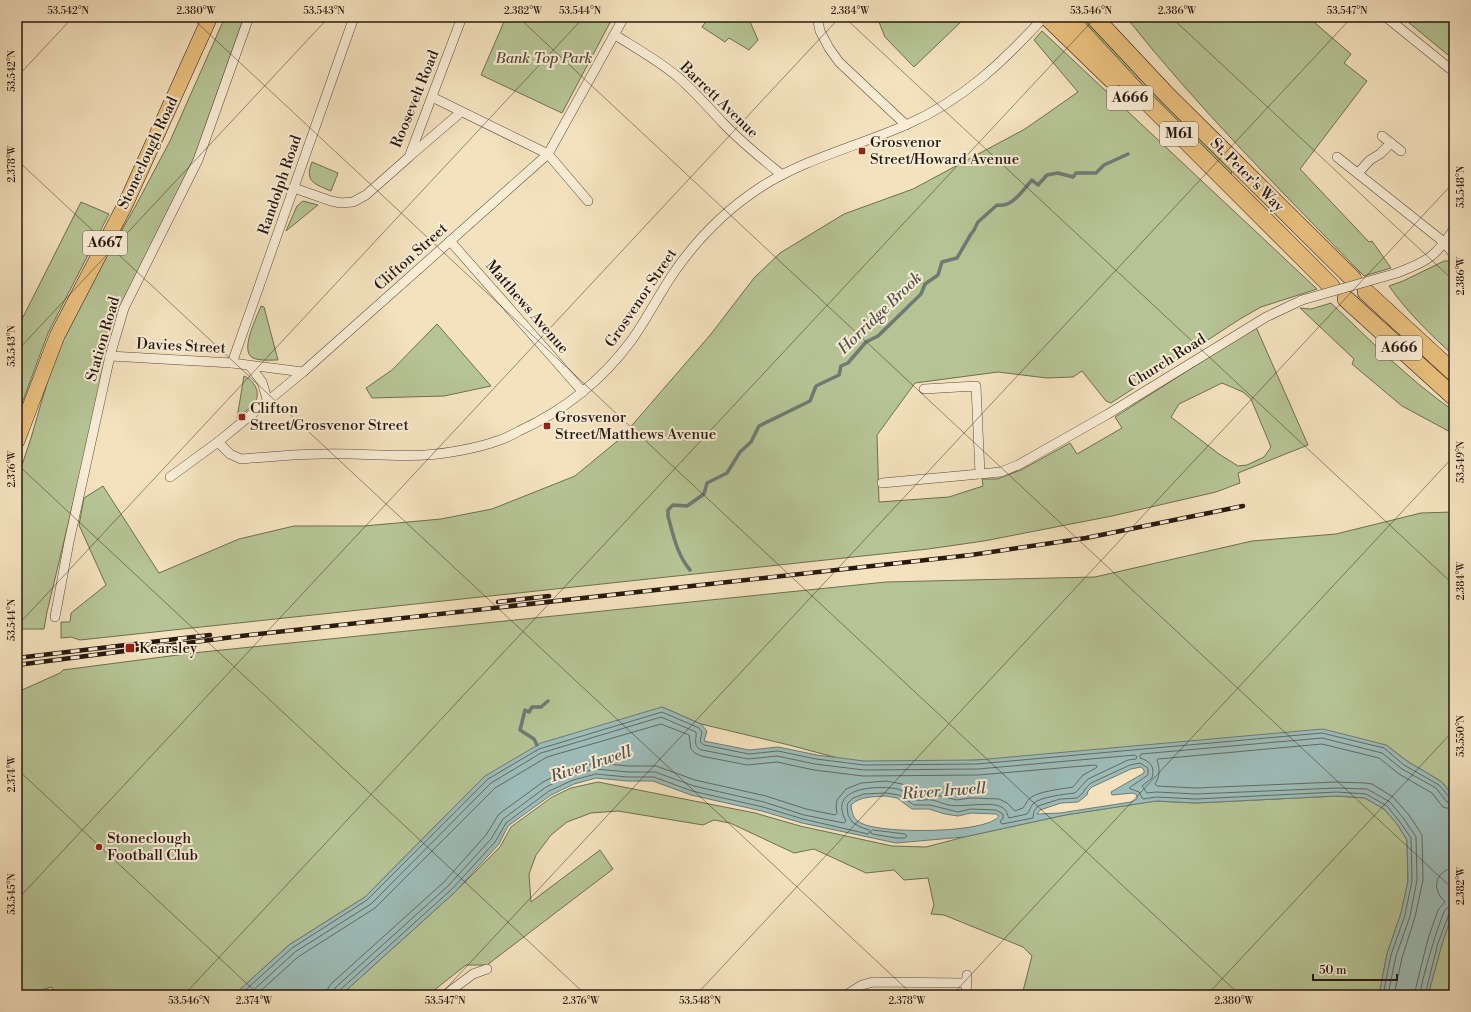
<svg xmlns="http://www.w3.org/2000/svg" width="1471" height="1012" viewBox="0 0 1471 1012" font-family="'Libre Bodoni',serif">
  <rect width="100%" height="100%" fill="#f4e2be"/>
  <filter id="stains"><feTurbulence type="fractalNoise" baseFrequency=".005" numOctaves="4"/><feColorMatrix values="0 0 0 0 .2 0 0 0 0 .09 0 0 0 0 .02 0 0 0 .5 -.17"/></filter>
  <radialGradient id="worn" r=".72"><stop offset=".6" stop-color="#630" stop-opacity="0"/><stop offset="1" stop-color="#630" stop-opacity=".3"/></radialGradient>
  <g fill="#b6c495" stroke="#6e6e52" fill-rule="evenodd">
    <path d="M225 17H244L194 158 120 307 47 612 44 629H17V480L31 438 54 359 74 313 135 207 170 141Z"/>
    <path d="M506 17H613L562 113 481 75Z"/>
    <path d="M709 17H748L758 40 749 50 729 38 725 42 702 27Z"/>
    <path d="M877 17H966L914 67 885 37Z"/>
    <path d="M1077 17H1084L1133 69 1232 170 1231 175 1136 82Z"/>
    <path d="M1126 17H1320L1315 23 1351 54 1344 63 1367 81 1300 169 1369 242 1372 241 1391 268 1364 276C1282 192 1199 109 1126 17Z"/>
    <path d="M1402 17H1452L1454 19V60Z"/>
    <path d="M1042 31 1317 289 1261 307 1240 319 1111 403 1106 401 1082 371 1073 377 1047 378 998 372 915 383 877 435 879 502 949 497 983 486 982 479H997L1021 470 1070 443 1077 454 1122 428 1115 417 1256 327 1308 445 1238 473 1240 483 1216 492 1112 516 984 541 928 549 80 640 71 637 61 638V622H70L71 613 106 585 79 525 84 498 103 486 159 573 239 539 294 526H364L441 519 492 509 575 476 621 438 711 334 754 278 780 253 844 214 913 189 1025 129 1078 92 1034 40ZM1222 383 1243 392 1251 399 1271 447 1264 457 1247 465 1238 466 1219 454 1171 417 1179 404Z"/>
    <path d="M312 162 338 173 331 191C315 184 304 182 312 162Z"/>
    <path d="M303 201 318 205 286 231 297 206Z"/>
    <path d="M81 202 109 214 48 333 17 417V329Z"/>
    <path d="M1444 261H1449L1454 264V356C1430 334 1407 312 1389 286L1403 281Z"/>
    <path d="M1331 303C1371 341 1409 380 1454 411V434L1402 406 1352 364 1354 359 1300 308 1311 309Z"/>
    <path d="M261 306 264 307 278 360C271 360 260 361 253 358 239 351 257 317 261 306Z"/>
    <path d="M437 324 491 386 444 396 372 398 366 388 392 370Z"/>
    <path d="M244 376C254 380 262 393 254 404 249 409 242 414 237 418Z"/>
    <path d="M1454 512V797L1442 782 1407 761 1386 745 977 760 868 766 789 745 701 724 662 707 485 776 365 897 289 945 234 995H55L52 987 24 995 19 982 17 983V672H20L22 690 60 673 63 670 193 653 886 582 1095 577 1252 541 1336 534 1421 513Z"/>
    <path d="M598 782 755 813 800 826 892 846 926 847 964 837 1065 815 1155 801 1196 803 1337 796 1365 798 1384 809 1397 824 1407 840 1408 881 1401 913 1387 954 1379 995H1022L1032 956 1023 947 944 915 931 914 934 905 928 878 904 880 894 870 866 873 814 849 794 853 730 823 714 820 703 825 618 811 591 813 567 822 551 835 536 855 529 874 531 902 600 850 613 869 487 965H466L428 995H379L377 993 374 995H341L455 892 500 847 511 827 552 797 571 788Z"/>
    <path d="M1454 881V995H1428C1433 978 1437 961 1442 944 1449 921 1457 909 1451 884Z"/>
  </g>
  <path fill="#9dbcb8" stroke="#6e7a74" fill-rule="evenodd" d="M662 707 701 724 707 731 704 741 749 750 778 747 817 755 864 761 977 760 1323 729 1386 745 1407 761 1442 782 1454 797V881L1451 884C1457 909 1449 922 1442 944 1437 961 1433 978 1428 995H1379L1387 954 1401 913 1408 881 1407 840 1397 824 1384 809 1365 798 1337 796 1196 803 1156 801 1065 815 964 837 896 843 802 823 762 811 691 795 653 781H627L596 778 574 784 551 795 508 826 499 844 455 892 341 995H234L289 945 365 897 485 776 541 743ZM1141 767 1144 770V773L1111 792 1112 795 1133 793 1137 795V799L1131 802 1060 813 1037 814 1040 810 1061 803 1078 802 1087 795 1088 791 1092 787 1131 769ZM886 796 897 798 912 809H929L945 814 958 816 971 813 996 814 999 816C987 834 880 834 861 823 853 819 852 813 851 805 860 796 873 797 886 796Z"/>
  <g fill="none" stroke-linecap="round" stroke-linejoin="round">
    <g stroke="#626a64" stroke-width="1">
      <path d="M873 830 905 834 907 836 905 838H896L872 834 871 832Z"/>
      <path d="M240 995 292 948 367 900 488 779 539 749 662 712 699 728 702 732 700 742 704 745 749 754 778 751 816 759 864 765 977 764 1322 733 1384 748 1404 765 1439 785 1450 798 1454 799"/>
      <path d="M248 995 295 952 371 904 491 783 541 753 661 717 696 732C697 739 692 746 702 750L748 759 777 756 815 764 864 770 978 769 1135 755 1137 757 1136 759 1128 760 1088 779 1075 793C1065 794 1041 797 1034 803 1030 806 1030 811 1027 814L1009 818C1007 815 1007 810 1003 808 993 800 962 808 949 805 943 804 938 801 932 800 927 799 921 801 916 800 909 798 905 791 898 789 877 785 827 787 846 821L844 823 804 815 764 802 694 786 655 772H628L596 769 571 775 546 787 503 819 491 839 448 886 336 987 334 990 333 995"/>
      <path d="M256 995 298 957 375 908 495 788 547 757 661 724 689 735 691 749 695 753 701 756 747 765 777 762 814 770 863 776 978 775 1095 765 1097 766 1096 768 1083 775 1073 787C1062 789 1039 791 1030 798 1027 801 1025 805 1023 808L1015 811 1007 803 999 799 970 798 957 800 932 794H917L902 784 886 781 861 783 846 789 837 800 836 806 837 813 835 815 806 809 766 796 695 780 656 766H628L596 763 569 769 543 782 499 814 486 835 444 882 332 983 328 988 327 995"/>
      <path d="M338 995 340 990 452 889 495 842 506 823 549 791 573 780 596 774 627 777H654L692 791 763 807 803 819 868 834 870 832 869 830 860 827 852 822 848 815 847 806 848 803 853 798 864 794 886 793 899 795 914 805H930L958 812 971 809 996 810 1003 814V818L1000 822 1002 824 1033 818 1034 811 1038 806 1060 799 1077 798 1083 793 1085 789 1091 783 1130 765 1140 763 1148 768V775L1129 788 1131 789 1139 792 1143 799 1156 797 1196 799 1337 792 1366 794 1387 806 1400 822 1411 838 1412 881 1405 915 1391 955 1383 995"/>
      <path d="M1388 995 1396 956 1410 916 1417 880 1416 837 1404 819 1390 802 1367 789 1337 788 1196 794 1156 792 1147 793 1142 786 1152 778C1155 768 1151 761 1140 758V756L1141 754 1322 738 1382 753 1402 769 1436 788 1447 802 1454 804"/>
      <path d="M1394 995 1402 958 1415 917 1423 880 1422 835 1409 815 1393 797 1372 784 1365 783 1336 782 1196 788 1157 786 1155 784C1160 776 1160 769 1157 760L1158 759 1322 744 1379 758 1399 774 1432 793 1443 807 1454 810"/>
      <path d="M1414 995 1428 939 1438 910 1445 902C1443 899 1440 897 1439 894 1432 882 1441 869 1454 868"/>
      <path d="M1420 995C1420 985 1440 916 1446 909 1448 907 1451 906 1454 906"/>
      <path d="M1425 995 1438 943 1449 914 1454 911"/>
    </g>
    <g stroke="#6e7a74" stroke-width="3.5">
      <path d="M690 570C677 555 673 534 668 516V510L673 505 687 506 704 494 707 483 727 473 740 452 751 442 759 426 810 401 816 386 839 375 841 366 848 363 866 342 878 336 921 294 925 284 938 275 942 262 957 258 971 234 974 230 978 222 997 205C1012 208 1023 190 1032 180L1038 185 1047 175 1058 173 1073 177 1076 173H1096L1104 165 1128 154"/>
      <path d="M537 745 534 739 520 730 525 710 529 712 532 707H541L548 701"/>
    </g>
    <g stroke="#5a4a3b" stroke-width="10">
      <g id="street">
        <path d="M817 17 820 31 829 48 839 62 906 125"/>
        <path d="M1386 17 1454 72"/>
        <path d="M615 35C636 48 659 61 678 77 694 91 708 107 723 123 741 142 761 158 782 175"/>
        <path d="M432 97 548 154 588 201"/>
        <path d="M1382 136 1401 151"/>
        <path d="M411 155 461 112"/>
        <path d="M1337 157 1445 243 1454 255"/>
        <path d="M1358 173 1370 160 1380 154 1391 143"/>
        <path d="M294 188 331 201 341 203 353 202 366 195 409 157 462 17"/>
        <path d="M450 241 583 392"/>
        <path d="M1397 273C1428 261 1435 257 1454 229"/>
        <path d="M110 356 232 363 303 372"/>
        <path d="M232 363 354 17"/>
        <path d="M250 366 262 382 268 402"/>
        <path d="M924 389 976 386 980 474"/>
        <path d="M218 442 230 454 241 459C268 457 296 454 324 454 357 453 392 457 425 455 445 454 478 448 497 441 504 439 512 435 519 431 563 411 602 380 631 341 647 319 659 294 675 271 698 238 727 209 761 187 806 158 859 146 908 124 963 100 1004 61 1044 17"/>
        <path d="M170 477 218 442 303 372 548 154 624 17"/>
        <path d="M882 483 1001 472 1018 465 1108 414 1266 317 1302 300"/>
        <path d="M55 617 69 542 110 356 124 308 198 160 249 17"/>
        <path d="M445 995 473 974 487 969"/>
        <path d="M846 995 862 985 873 982 966 983"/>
        <path d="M966 995 967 975"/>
      </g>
    </g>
    <g stroke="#27180f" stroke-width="16">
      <path id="primary" d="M17 441 57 336 126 203 210 17"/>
    </g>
    <g stroke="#27180f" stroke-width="18">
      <g id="highway">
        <path d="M1047 17 1112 80"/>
        <path d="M1068 17 1140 95 1331 286"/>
        <path d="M1094 17 1167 95 1353 279"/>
        <path d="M1366 292 1454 373"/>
        <path d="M1346 299 1454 397"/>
      </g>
    </g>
    <use href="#street" stroke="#f8ecd5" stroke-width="9"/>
    <use href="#primary" stroke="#eac17f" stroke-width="15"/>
    <use href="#highway" stroke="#eac17f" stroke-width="17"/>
    <g stroke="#27180f" stroke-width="4.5">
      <g id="rail">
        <path d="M498 602 549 596"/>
        <path d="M17 658 210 635"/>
        <path d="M17 665 241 636 971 555 1086 538 1243 506"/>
      </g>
    </g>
    <use href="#rail" stroke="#f8ecd5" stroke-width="3" stroke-dasharray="9" stroke-linecap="butt"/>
    <g stroke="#5a4a3b" stroke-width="10" stroke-linecap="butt">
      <path id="street-bridge" d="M1302 300 1397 273"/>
    </g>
    <use href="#street-bridge" stroke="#f8ecd5" stroke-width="9"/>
  </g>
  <path fill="none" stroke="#27180f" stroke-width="1" stroke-opacity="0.45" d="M191 17 1240 995M518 17 1454 890M844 17 1454 585M1171 17 1454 281M17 77 73 17M17 160 913 995M17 351 329 17M17 464 586 995M17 626 584 17M17 769 259 995M17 900 840 17M184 995 1096 17M440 995 1352 17M696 995 1454 182M952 995 1454 456M1207 995 1454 730"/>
  <g fill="#8f2418" stroke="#f8ecd5" stroke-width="1.5">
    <rect x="858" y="147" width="8" height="8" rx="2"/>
    <rect x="238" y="413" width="8" height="8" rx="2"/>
    <rect x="543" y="422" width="8" height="8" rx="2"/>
    <rect x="125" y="643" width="10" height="10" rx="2"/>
    <circle cx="99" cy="847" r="4"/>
  </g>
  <g text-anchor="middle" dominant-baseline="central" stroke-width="4" stroke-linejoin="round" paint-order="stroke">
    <g fill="#f8ecd5" stroke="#66584a" stroke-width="1">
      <rect x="1107" y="86" width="46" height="24" rx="3"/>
      <rect x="1160" y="122" width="38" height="24" rx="3"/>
      <rect x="83" y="231" width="44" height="24" rx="3"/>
      <rect x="1376" y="336" width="46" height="24" rx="3"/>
    </g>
    <g font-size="14" font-weight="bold" fill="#27180f">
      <text x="1130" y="98">A666</text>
      <text x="1179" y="134">M61</text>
      <text x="105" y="243">A667</text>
      <text x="1399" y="348">A666</text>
    </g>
    <g font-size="15" font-style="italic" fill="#524c37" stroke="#f8ecd5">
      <text x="544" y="58">Bank Top Park</text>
    </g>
    <g font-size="15" fill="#27180f" stroke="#f8ecd5">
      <text transform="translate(415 99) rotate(-68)">Roosevelt Road</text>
      <text transform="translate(719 100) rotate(44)">Barrett Avenue</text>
      <text transform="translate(148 153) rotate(-65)">Stoneclough Road</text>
      <text transform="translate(1247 175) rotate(45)">St. Peter's Way</text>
      <text transform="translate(280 185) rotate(-71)">Randolph Road</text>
      <text transform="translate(411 257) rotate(-42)">Clifton Street</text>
      <text transform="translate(641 298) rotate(-56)">Grosvenor Street</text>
      <text transform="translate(527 307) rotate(49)">Matthews Avenue</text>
      <text transform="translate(103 339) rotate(-74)">Station Road</text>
      <text transform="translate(181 346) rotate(3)">Davies Street</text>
      <text transform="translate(1167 361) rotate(-32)">Church Road</text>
    </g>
    <g font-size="15" fill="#27180f" stroke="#f8ecd5" text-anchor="start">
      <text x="870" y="142">Grosvenor<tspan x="870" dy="17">Street/Howard Avenue</tspan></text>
      <text x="250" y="408">Clifton<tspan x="250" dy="17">Street/Grosvenor Street</tspan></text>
      <text x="555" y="417">Grosvenor<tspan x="555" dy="17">Street/Matthews Avenue</tspan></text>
      <text x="139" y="648">Kearsley</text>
      <text x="107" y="838">Stoneclough<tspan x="107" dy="17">Football Club</tspan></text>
    </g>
    <g font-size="16" font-style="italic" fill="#50514a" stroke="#f8ecd5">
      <text transform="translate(880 313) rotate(-44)">Horridge Brook</text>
      <text transform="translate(591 764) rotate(-18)">River Irwell</text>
      <text transform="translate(944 791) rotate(-4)">River Irwell</text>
    </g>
  </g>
  <rect width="1471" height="1012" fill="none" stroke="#f4e2be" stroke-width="44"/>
  <path d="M1313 974v6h84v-6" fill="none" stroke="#27180f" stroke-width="2"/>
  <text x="1319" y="974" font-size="12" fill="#27180f" stroke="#f8ecd5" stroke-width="3" paint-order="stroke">50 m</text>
  <rect x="22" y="22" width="1427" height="968" fill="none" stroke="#27180f" stroke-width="1.5"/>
  <g font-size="10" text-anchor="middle" fill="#27180f">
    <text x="68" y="14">53.542°N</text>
    <text x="196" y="14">2.380°W</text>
    <text x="324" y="14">53.543°N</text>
    <text x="523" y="14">2.382°W</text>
    <text x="580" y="14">53.544°N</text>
    <text x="850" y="14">2.384°W</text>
    <text x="1091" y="14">53.546°N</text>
    <text x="1177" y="14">2.386°W</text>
    <text x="1347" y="14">53.547°N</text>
    <text transform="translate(11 71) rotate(-90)" y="4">53.542°N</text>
    <text transform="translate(11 164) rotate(-90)" y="4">2.378°W</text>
    <text transform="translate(1460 187) rotate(-90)" y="4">53.548°N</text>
    <text transform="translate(1460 276) rotate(-90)" y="4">2.386°W</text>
    <text transform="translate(11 346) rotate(-90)" y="4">53.543°N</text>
    <text transform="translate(1460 462) rotate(-90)" y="4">53.549°N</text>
    <text transform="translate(11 469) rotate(-90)" y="4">2.376°W</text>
    <text transform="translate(1460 581) rotate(-90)" y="4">2.384°W</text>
    <text transform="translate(11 620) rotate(-90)" y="4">53.544°N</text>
    <text transform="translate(1460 736) rotate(-90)" y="4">53.550°N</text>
    <text transform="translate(11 774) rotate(-90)" y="4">2.374°W</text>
    <text transform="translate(1460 886) rotate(-90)" y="4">2.382°W</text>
    <text transform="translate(11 894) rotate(-90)" y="4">53.545°N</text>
    <text x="189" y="1004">53.546°N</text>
    <text x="254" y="1004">2.374°W</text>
    <text x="445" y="1004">53.547°N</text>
    <text x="581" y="1004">2.376°W</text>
    <text x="700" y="1004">53.548°N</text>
    <text x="907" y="1004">2.378°W</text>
    <text x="1234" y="1004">2.380°W</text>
  </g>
  <rect width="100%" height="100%" filter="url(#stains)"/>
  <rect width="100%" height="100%" fill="url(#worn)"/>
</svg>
